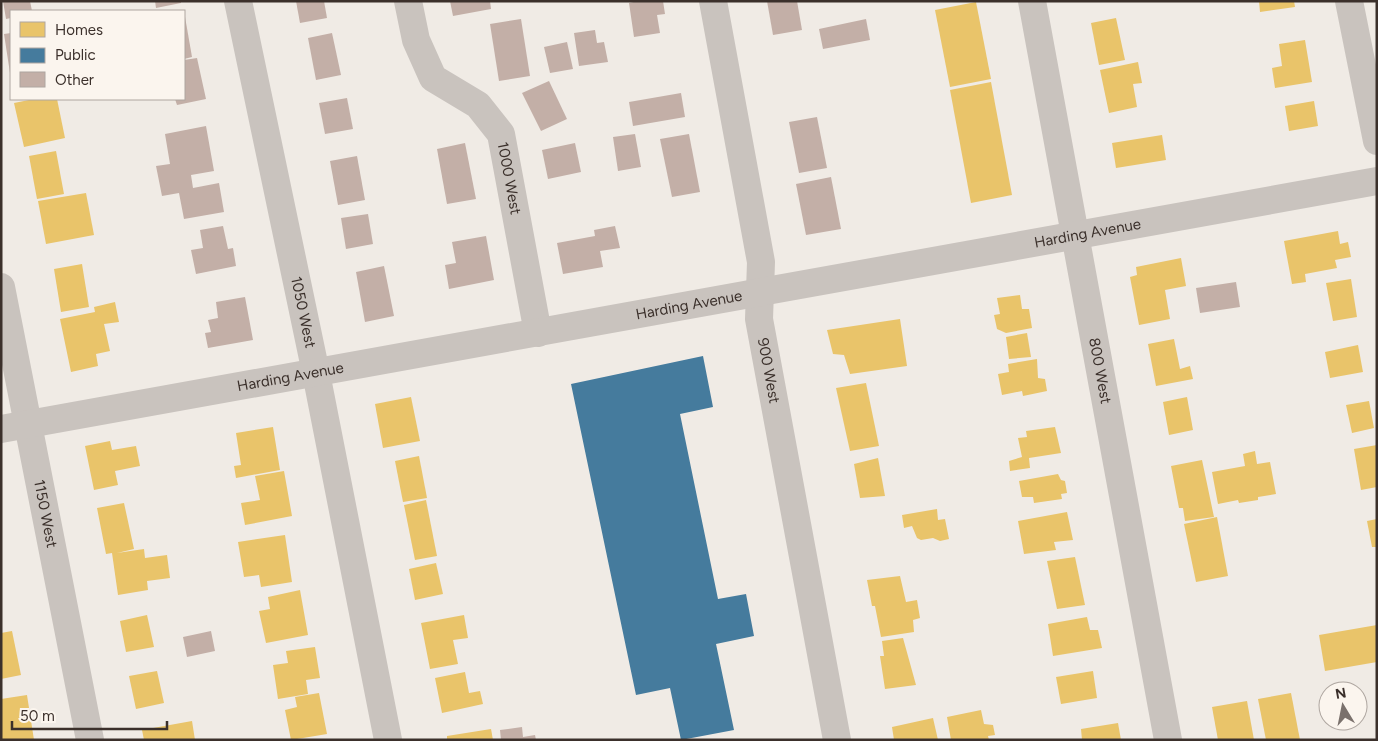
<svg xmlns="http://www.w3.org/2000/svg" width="1378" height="741" viewBox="0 0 1378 741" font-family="Figtree,sans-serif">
  <rect width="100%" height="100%" fill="#f0ebe5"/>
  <g fill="#e9c46a">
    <path d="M1259 1H1294L1295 7 1260 12Z"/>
    <path d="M976 2 991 79 950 87 935 10Z"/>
    <path d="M1116 18 1125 60 1099 65 1091 23Z"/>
    <path d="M1305 40 1312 82 1275 88 1272 68 1282 66 1279 44Z"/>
    <path d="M1138 62 1142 83 1133 84 1137 107 1109 113 1100 70Z"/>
    <path d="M991 82 1012 195 971 203 950 90Z"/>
    <path d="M34 99H57L65 138 24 147 14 103Z"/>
    <path d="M1314 101 1318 126 1289 131 1285 106Z"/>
    <path d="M1162 135 1166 160 1116 168 1112 143Z"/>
    <path d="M56 151 64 194 37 199 29 156Z"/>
    <path d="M86 193 94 235 46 244 38 201Z"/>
    <path d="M1338 231 1340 244 1348 242 1351 257 1335 260 1337 268 1305 274 1306 282 1292 284 1284 241Z"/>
    <path d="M1181 258 1186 286 1165 290 1170 319 1139 325 1130 277 1137 275 1136 267Z"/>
    <path d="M82 264 89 307 61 312 54 269Z"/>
    <path d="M1351 279 1357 317 1333 321 1326 283Z"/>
    <path d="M1020 295 1022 309H1029L1032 328 1006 333 997 329 994 315 1000 314 997 298Z"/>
    <path d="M115 302 119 322 104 324 110 351 96 354 98 366 71 372 60 319 95 312 94 307Z"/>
    <path d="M900 319 907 366 850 374 844 355 833 354 827 330Z"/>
    <path d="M1027 333 1031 357 1009 359 1006 337Z"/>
    <path d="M1174 339 1180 369 1190 366 1193 379 1156 386 1148 344Z"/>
    <path d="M1358 345 1363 372 1330 378 1325 352Z"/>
    <path d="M1037 359 1038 378 1045 379 1047 391 1023 396 1022 391 1002 395 998 374 1009 372 1008 364Z"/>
    <path d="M866 383 879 446 850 451 836 388Z"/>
    <path d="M411 397 420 441 383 448 375 404Z"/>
    <path d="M1187 397 1193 430 1169 435 1163 402Z"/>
    <path d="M1369 401 1374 428 1352 433 1346 405Z"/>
    <path d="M273 427 280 470 236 478 234 466 241 465 236 433Z"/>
    <path d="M1055 427 1061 453 1029 458 1030 468 1010 471 1009 461 1022 457 1018 438 1027 437 1026 431Z"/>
    <path d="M110 441 112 450 136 446 140 466 115 471 118 485 94 490 85 446Z"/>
    <path d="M1377 445V487L1361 490 1354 449Z"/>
    <path d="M1255 451 1257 464 1270 462 1276 494 1258 497V500L1239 503 1238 500 1218 504 1212 472 1245 466 1243 454Z"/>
    <path d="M419 456 427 498 403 502 395 461Z"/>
    <path d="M878 458 885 496 860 498 854 464Z"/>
    <path d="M1202 460 1214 517 1185 521 1183 508H1179L1171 466Z"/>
    <path d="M284 471 292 516 245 525 241 503 260 500 255 476Z"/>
    <path d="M1058 474 1061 480 1065 481 1067 493 1061 494 1062 499 1034 503 1033 497H1022L1019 481Z"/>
    <path d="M426 500 437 556 415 560 404 505Z"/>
    <path d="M124 503 134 549 117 553 144 549 145 558 167 555 170 578 147 581 148 590 118 595 112 553 106 554 97 508Z"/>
    <path d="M937 509 938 520 945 519 949 539 940 541 933 538 921 540 917 538 912 526 904 528 902 515Z"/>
    <path d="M1067 512 1073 540 1054 542 1056 550 1024 554 1018 521Z"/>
    <path d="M1217 517 1228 576 1196 582 1184 524Z"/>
    <path d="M1377 519V547H1372L1367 521Z"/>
    <path d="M285 535 292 582 261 587 259 575 244 577 238 542Z"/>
    <path d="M1075 557 1085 605 1057 609 1047 561Z"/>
    <path d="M436 563 443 594 415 600 409 569Z"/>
    <path d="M900 576 906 602 917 600 920 618 913 620 914 632 881 637 875 606H872L867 580Z"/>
    <path d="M300 590 308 635 266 643 259 611 270 609 268 597Z"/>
    <path d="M147 615 154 647 126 652 120 621Z"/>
    <path d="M464 615 468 638 453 640 458 664 430 669 421 623Z"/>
    <path d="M1087 617 1090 630H1098L1102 648 1053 656 1048 624Z"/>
    <path d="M1377 625V662L1325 671 1319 635Z"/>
    <path d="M12 631 21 675 1 679V633Z"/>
    <path d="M903 638 916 685 885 689 880 656H884L882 641Z"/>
    <path d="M315 647 320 678 306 680 308 694 278 699 273 665 288 663 286 651Z"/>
    <path d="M157 671 164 703 136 709 129 676Z"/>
    <path d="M1093 671 1097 698 1061 704 1056 677Z"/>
    <path d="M465 672 469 693 480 691 483 704 442 713 435 678Z"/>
    <path d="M319 693 327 734 291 740 285 710 297 707 295 697Z"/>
    <path d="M1291 693 1300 740H1266L1258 699Z"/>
    <path d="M27 695 34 740H2L1 699Z"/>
    <path d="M1247 701 1254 740H1218L1212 707Z"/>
    <path d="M981 710 984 724 993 725 995 735 988 736 989 740H951L947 717Z"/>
    <path d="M933 718 938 740H894L892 727Z"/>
    <path d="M192 721 195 740H144L142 730Z"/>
    <path d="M1118 723 1121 740H1082L1081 729Z"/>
    <path d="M491 729 493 740H447V736Z"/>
  </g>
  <path fill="#457b9d" d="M703 356 713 407 680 414 718 599 746 594 754 636 716 644 734 730 681 740 670 688 636 695 571 384Z"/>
  <g fill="#c3afa7">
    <path d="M3 1H30L32 11H11V18L6 19Z"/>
    <path d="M155 1H181V3L156 8Z"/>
    <path d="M296 1H324L327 18 300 23Z"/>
    <path d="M450 1H490L491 9 453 16Z"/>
    <path d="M638 1H663L665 14 657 15 660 33 634 37 629 3Z"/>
    <path d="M767 1H797L802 30 773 35Z"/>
    <path d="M184 11 192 57 184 59Z"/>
    <path d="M521 19 530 76 499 81 490 24Z"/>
    <path d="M866 19 870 40 823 49 819 29Z"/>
    <path d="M595 30 597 43 604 42 608 62 579 66 574 33Z"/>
    <path d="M11 33V73H10L4 34Z"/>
    <path d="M332 33 341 75 316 80 308 38Z"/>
    <path d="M567 42 573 69 550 73 544 47Z"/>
    <path d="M197 58 206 99 177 105 175 99H184V60Z"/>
    <path d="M549 81 567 119 541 131 522 93Z"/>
    <path d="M681 93 685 117 633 126 629 102Z"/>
    <path d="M347 98 353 129 325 134 319 103Z"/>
    <path d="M817 117 827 168 799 173 789 122Z"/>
    <path d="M206 126 214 171 191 175 193 188 219 183 224 212 184 219 179 193 162 196 156 166 170 164 165 134Z"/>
    <path d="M635 134 641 167 618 171 613 137Z"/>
    <path d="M689 134 700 192 672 197 660 139Z"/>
    <path d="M465 143 476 199 447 204 437 149Z"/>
    <path d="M575 143 581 172 548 179 542 150Z"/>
    <path d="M357 156 365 200 338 205 330 161Z"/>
    <path d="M831 177 841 229 806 235 796 184Z"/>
    <path d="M368 214 373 244 346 249 341 218Z"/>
    <path d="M223 226 228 249 233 248 236 266 196 274 191 250 203 248 200 230Z"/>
    <path d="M615 226 620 248 600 251 603 267 563 274 557 243 595 236 594 230Z"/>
    <path d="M486 236 494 280 449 289 445 265 456 263 452 242Z"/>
    <path d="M384 266 394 316 365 322 356 272Z"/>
    <path d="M1236 282 1240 307 1200 313 1196 288Z"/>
    <path d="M245 297 253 340 208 348 205 333 211 332 208 320 218 318 216 302Z"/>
    <path d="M211 631 215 651 187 657 183 637Z"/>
    <path d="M522 727 523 737 535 735 536 740H501L500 730Z"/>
  </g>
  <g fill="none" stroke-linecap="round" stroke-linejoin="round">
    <g stroke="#c9c3be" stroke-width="28">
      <path id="s1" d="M238 1 316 373 388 740"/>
      <path id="s2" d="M408 1 416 40 433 78 478 105 501 134 538 333"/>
      <path id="s3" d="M713 1 761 262 759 319 837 740"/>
      <path id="s4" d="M1032 1 1168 740"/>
      <path d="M1349 1 1377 141"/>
      <path id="s5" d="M1 287 90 740"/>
      <path id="s6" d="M1 429 1377 181"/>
    </g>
  </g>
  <g text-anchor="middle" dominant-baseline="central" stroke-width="5" stroke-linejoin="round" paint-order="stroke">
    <g font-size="15" fill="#3b302b" stroke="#fbf5ee">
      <text stroke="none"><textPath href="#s2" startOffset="216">1000 West</textPath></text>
      <text stroke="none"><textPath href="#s6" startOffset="1104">Harding Avenue</textPath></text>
      <text stroke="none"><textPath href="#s6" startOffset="699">Harding Avenue</textPath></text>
      <text stroke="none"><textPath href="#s1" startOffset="318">1050 West</textPath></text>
      <text stroke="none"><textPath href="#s3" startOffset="375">900 West</textPath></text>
      <text stroke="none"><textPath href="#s4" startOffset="376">800 West</textPath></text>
      <text stroke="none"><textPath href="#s6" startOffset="294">Harding Avenue</textPath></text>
      <text stroke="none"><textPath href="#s5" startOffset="231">1150 West</textPath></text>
    </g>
  </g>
  <rect width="1378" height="741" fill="none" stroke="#3b302b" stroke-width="5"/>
  <rect x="10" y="10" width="175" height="90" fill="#fbf5ee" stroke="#aea6a0"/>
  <rect x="20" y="22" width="25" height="15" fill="#e9c46a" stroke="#aea6a0"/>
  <text x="55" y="35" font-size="15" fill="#3b302b">Homes</text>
  <rect x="20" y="48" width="25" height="15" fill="#457b9d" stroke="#aea6a0"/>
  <text x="55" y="60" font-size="15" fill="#3b302b">Public</text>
  <rect x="20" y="72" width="25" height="15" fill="#c3afa7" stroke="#aea6a0"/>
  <text x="55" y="85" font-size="15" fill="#3b302b">Other</text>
  <g transform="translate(1343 706) rotate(350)"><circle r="24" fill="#fbf5ee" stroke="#aea6a0"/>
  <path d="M0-4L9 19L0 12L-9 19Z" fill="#7a716c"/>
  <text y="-8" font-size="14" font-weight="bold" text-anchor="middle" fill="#3b302b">N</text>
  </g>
  <path d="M12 721v8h155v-8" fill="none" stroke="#3b302b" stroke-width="2.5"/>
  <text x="20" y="721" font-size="15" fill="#3b302b" stroke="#fbf5ee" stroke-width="4" paint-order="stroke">50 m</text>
</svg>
